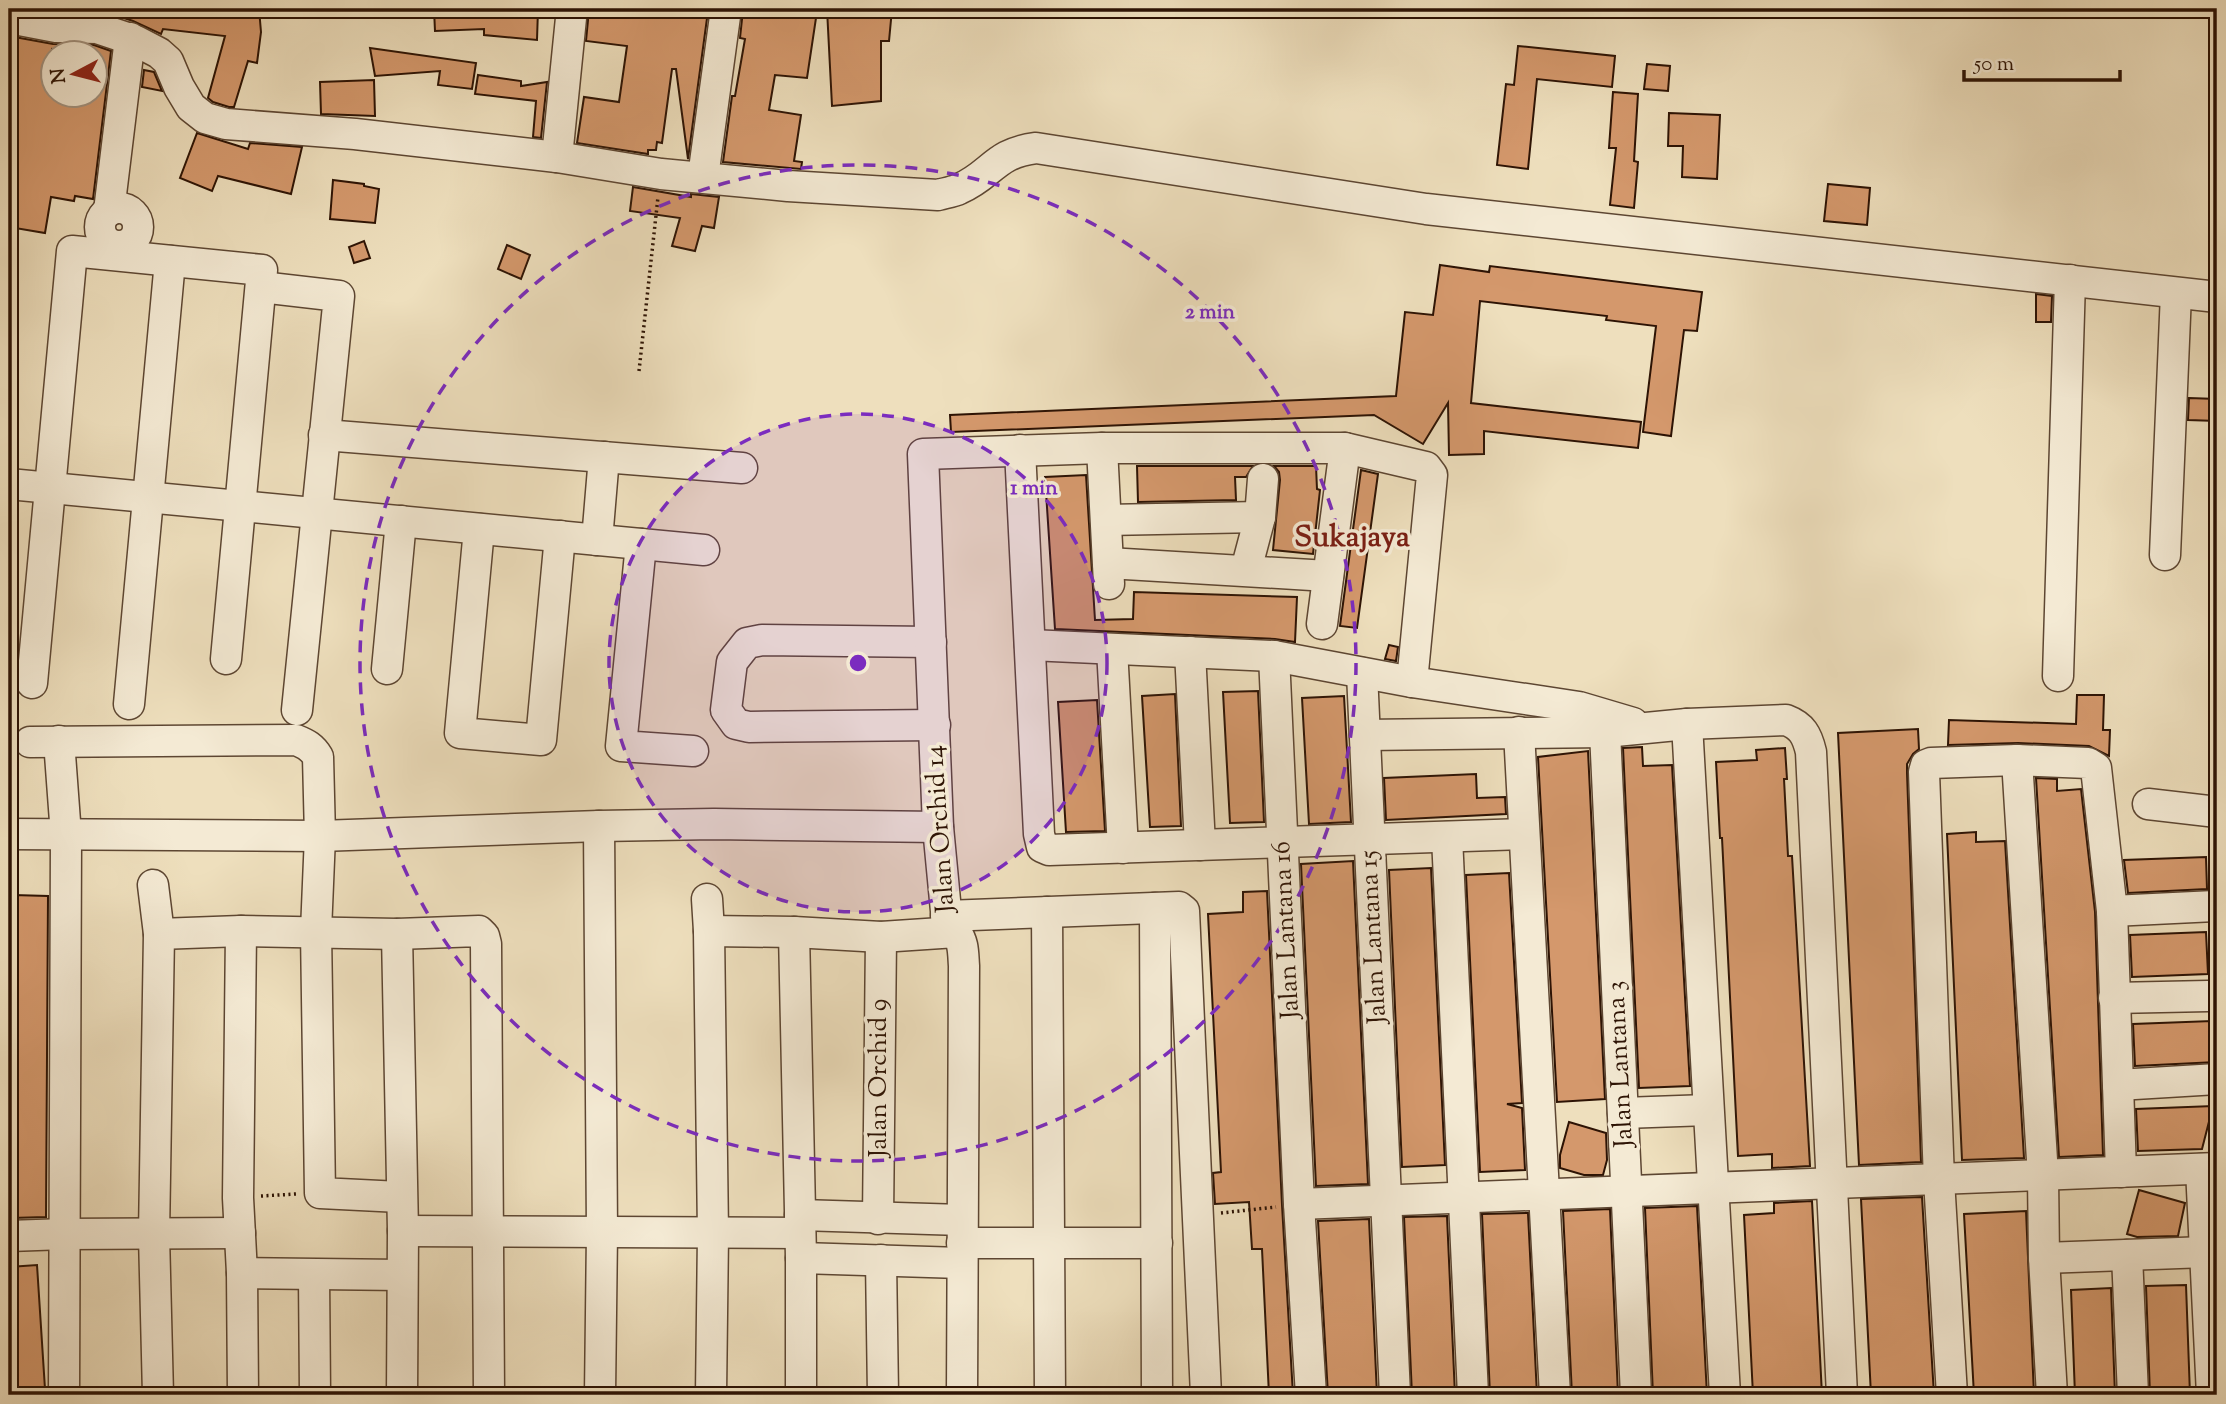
<svg xmlns="http://www.w3.org/2000/svg" width="2226" height="1404" viewBox="0 0 2226 1404" font-family="'Sorts Mill Goudy',serif">
  <rect width="100%" height="100%" fill="#eedfbd"/>
  <filter id="stains"><feTurbulence type="fractalNoise" baseFrequency=".00286" numOctaves="4"/><feColorMatrix values="0 0 0 0 .2 0 0 0 0 .09 0 0 0 0 .02 0 0 0 .5 -.17"/></filter>
  <radialGradient id="worn" r=".72"><stop offset=".6" stop-color="#630" stop-opacity="0"/><stop offset="1" stop-color="#630" stop-opacity=".3"/></radialGradient>
  <g fill="#d4986c" stroke="#2d1304" stroke-width="2" fill-rule="evenodd">
    <path d="M56 9H259L261 32 257 63 248 61 234 107H229L213 102 208 98 225 36 163 29 161 34 133 21 103 11Z"/>
    <path d="M434 9H538L537 40 484 35V29L435 31Z"/>
    <path d="M585 9 605 12 606 9H700L708 11 688 159 676 69H672L662 143 657 142 656 150H648V154L577 143 584 97 619 102 627 46 586 41 588 20Z"/>
    <path d="M769 9H794L793 13 816 18 807 78 775 75 769 110 801 115 794 161 802 162 801 169 723 162 732 96H735L745 39 740 38 743 10 767 16Z"/>
    <path d="M827 9H892L889 41H881V101L832 106Z"/>
    <path d="M9 36 53 44 94 45 111 51 93 199 75 196 74 201 51 197 45 233 9 227ZM52 49 71 52H94V94H52Z"/>
    <path d="M1518 46 1615 56 1612 87 1537 79 1528 169 1497 165 1506 84 1514 85Z"/>
    <path d="M370 48 476 63 472 89 438 85 440 71 375 76Z"/>
    <path d="M1647 64 1670 66 1668 91 1644 89Z"/>
    <path d="M144 70 154 72 162 91 142 87Z"/>
    <path d="M478 75 521 81V86L547 82 541 138 533 137 536 101 475 94Z"/>
    <path d="M374 80 375 116 321 114 320 82Z"/>
    <path d="M1613 92 1638 94 1634 161 1638 162 1634 208 1610 205 1616 148H1609Z"/>
    <path d="M1669 113 1720 115 1717 179 1682 177 1683 146H1668Z"/>
    <path d="M197 133 248 149 250 143 302 147 291 194 218 176 212 191 180 178Z"/>
    <path d="M333 180 364 184V186L379 189 375 223 330 219Z"/>
    <path d="M1828 184 1870 188 1867 225 1824 221Z"/>
    <path d="M633 187 691 197V194L719 197 714 228 702 226 695 251 672 246 680 218 630 211Z"/>
    <path d="M364 241 370 258 354 263 349 247Z"/>
    <path d="M507 245 530 255 521 279 498 269Z"/>
    <path d="M1440 265 1489 272 1490 266 1702 292 1697 331 1684 330 1671 436 1643 432 1656 326 1606 320 1607 316 1480 301 1471 403 1641 422 1638 448 1484 431V454L1449 455 1448 403 1423 444 1374 415 951 432 950 415 1396 396 1405 312 1433 315Z"/>
    <path d="M2036 294 2052 296 2051 322H2036Z"/>
    <path d="M2189 398 2217 399V421L2188 420Z"/>
    <path d="M1137 466H1253L1246 477H1235L1236 500 1138 502Z"/>
    <path d="M1274 466H1316L1317 489 1320 490 1313 554 1273 550 1280 480 1279 472Z"/>
    <path d="M1361 470 1378 474 1357 628 1340 626Z"/>
    <path d="M1086 475 1095 620 1133 619 1134 592 1297 597 1295 642 1275 639 1055 629 1045 477Z"/>
    <path d="M1389 645 1398 647 1396 661 1385 659Z"/>
    <path d="M1258 691 1264 822 1230 823 1223 692Z"/>
    <path d="M1175 694 1181 826 1150 827 1142 696Z"/>
    <path d="M2077 695H2104L2103 730H2110L2109 756 2089 746 2018 743 1948 745 1949 720 2076 724Z"/>
    <path d="M1344 696 1351 822 1309 824 1302 698Z"/>
    <path d="M1097 700 1105 831 1066 832 1058 702Z"/>
    <path d="M1918 729 1919 749 1913 754 1907 764V773L1921 1162 1859 1165 1838 733Z"/>
    <path d="M1642 747 1643 766 1672 765 1690 1086 1639 1088 1623 748Z"/>
    <path d="M1785 748 1787 779H1784L1788 856H1792L1810 1166 1772 1168V1154L1738 1156 1722 838H1720L1716 762 1757 760 1756 750Z"/>
    <path d="M1588 751 1605 1099 1557 1102 1538 757Z"/>
    <path d="M1476 774 1477 798 1505 797 1506 814 1386 820 1384 778Z"/>
    <path d="M2036 778 2057 779V791L2081 789 2095 912 2103 1155 2059 1157Z"/>
    <path d="M1976 832V842L2005 841 2024 1158 1962 1160 1947 834Z"/>
    <path d="M2206 857 2207 889 2128 893 2124 860Z"/>
    <path d="M1353 861 1368 1184 1316 1186 1301 864Z"/>
    <path d="M1431 868 1445 1165 1402 1167 1389 870Z"/>
    <path d="M1509 873 1522 1103 1507 1104 1522 1108 1525 1170 1480 1172 1466 875Z"/>
    <path d="M1267 891 1282 1205 1293 1395H1269L1262 1249H1252L1249 1202 1215 1204 1213 1173 1221 1172 1208 914 1243 912V892Z"/>
    <path d="M13 895 48 896 46 1217 11 1218Z"/>
    <path d="M2206 932 2208 974 2132 977 2130 935Z"/>
    <path d="M2212 1021 2213 1045H2217V1062L2135 1066 2133 1024Z"/>
    <path d="M2213 1106 2202 1149 2138 1151 2136 1109Z"/>
    <path d="M1569 1122 1606 1133 1607 1160 1603 1175H1584L1560 1168V1155Z"/>
    <path d="M2139 1190 2185 1203 2178 1236 2137 1237 2127 1234Z"/>
    <path d="M1922 1197 1934 1395H1871L1861 1199Z"/>
    <path d="M1812 1201 1822 1395H1753L1744 1215 1774 1213V1203Z"/>
    <path d="M1697 1206 1707 1395H1653L1645 1208Z"/>
    <path d="M1610 1209 1618 1395H1572L1563 1211Z"/>
    <path d="M2026 1211 2034 1395H1974L1964 1214Z"/>
    <path d="M1528 1213 1537 1395H1490L1482 1214Z"/>
    <path d="M1447 1216 1455 1395H1412L1404 1217Z"/>
    <path d="M1369 1219 1377 1395H1328L1318 1221Z"/>
    <path d="M37 1265 45 1389 11 1392 9 1361V1267Z"/>
    <path d="M2186 1285 2190 1395H2150L2146 1286Z"/>
    <path d="M2111 1288 2115 1395H2075L2071 1290Z"/>
  </g>
  <g fill="none" stroke-linecap="round" stroke-linejoin="round">
    <g stroke="#5d4632" stroke-width="33">
      <g id="minor">
        <path d="M9 18 56 27 97 28 136 41 159 53 168 61 179 87 191 107 205 118 226 124 355 134 557 157 661 174 788 186 938 195C945 193 953 192 959 189 992 175 994 153 1036 148L1426 209 2217 297"/>
        <path d="M557 157 571 18"/>
        <path d="M703 177 726 9"/>
        <circle cx="119" cy="227" r="19"/>
        <path d="M109 211 130 38"/>
        <path d="M261 287 339 296 297 710"/>
        <path d="M324 435 742 468"/>
        <path d="M1102 448 1109 584"/>
        <path d="M1020 450 1039 834 1042 847 1049 850 1524 834"/>
        <path d="M9 484 704 550"/>
        <path d="M1106 520 1260 517"/>
        <path d="M479 529 460 733 541 740 560 536"/>
        <path d="M597 540 604 457"/>
        <path d="M641 544 621 746 693 751"/>
        <path d="M2165 555 2176 293"/>
        <path d="M1108 563 1328 576"/>
        <path d="M1246 570 1260 517 1263 479"/>
        <path d="M1322 624 1345 448"/>
        <path d="M931 642 762 640 747 643 732 662 726 710 736 724 749 727 935 725"/>
        <path d="M1030 645 1274 656 1412 682 1579 707 1633 723"/>
        <path d="M1112 649 1123 848"/>
        <path d="M1190 652 1200 845"/>
        <path d="M1274 656 1299 1204 1311 1395"/>
        <path d="M387 669 401 521"/>
        <path d="M1362 673 1395 1395"/>
        <path d="M2058 676 2070 280"/>
        <path d="M32 683 72 251 262 270 226 659"/>
        <path d="M129 704 170 261"/>
        <path d="M1687 724 1725 1395"/>
        <path d="M1519 732 1555 1395"/>
        <path d="M1605 732 1636 1395"/>
        <path d="M1365 735 1605 732 1687 724 1786 720C1802 726 1807 735 1811 752L1842 1395"/>
        <path d="M59 741 66 835 64 1395"/>
        <path d="M30 742 296 740C306 744 312 747 318 757L320 836 316 931 320 1193 400 1197"/>
        <path d="M2017 760 2043 1176 2044 1258 2052 1395"/>
        <path d="M2148 804 2217 812"/>
        <path d="M599 826 602 1232 600 1395"/>
        <path d="M9 834 320 836 599 826 714 824 938 827"/>
        <path d="M1447 837 1473 1395"/>
        <path d="M153 885 159 934"/>
        <path d="M707 899 709 931"/>
        <path d="M1155 908 1157 1395"/>
        <path d="M2112 911 2215 906"/>
        <path d="M1047 912 1050 1395"/>
        <path d="M946 916 1179 907 1184 911 1206 1395"/>
        <path d="M241 931 238 1198 242 1273 243 1395"/>
        <path d="M794 932 801 1258V1395"/>
        <path d="M948 932 938 827 923 454 1102 448H1345L1426 467 1432 475 1412 682"/>
        <path d="M397 934 403 1231 402 1395"/>
        <path d="M2114 998 2208 996"/>
        <path d="M2118 1085 2217 1079"/>
        <path d="M1623 1113 1708 1110"/>
        <path d="M2201 1169 2212 1395"/>
        <path d="M1299 1204 2217 1168"/>
        <path d="M800 1215 962 1220"/>
        <path d="M878 1219 881 937"/>
        <path d="M403 1231 799 1233"/>
        <path d="M9 1236 65 1234 240 1233"/>
        <path d="M962 1243H1157"/>
        <path d="M2127 1255 2133 1395"/>
        <path d="M801 1258 961 1263"/>
        <path d="M2044 1258 2206 1252"/>
        <path d="M881 1260 883 1395"/>
        <path d="M242 1273 402 1275"/>
        <path d="M314 1275 315 1395"/>
        <path d="M158 1395 154 1235 159 934 241 931 397 934 479 931 484 936 486 944 489 1395"/>
        <path d="M711 1395 713 1234 709 931 794 932 881 937 956 932C964 943 963 953 964 966L962 1395"/>
        <path d="M1952 1395 1939 1180 1924 772 1926 765 1931 763 2017 760 2088 763 2096 768 2112 911 2121 1172"/>
      </g>
    </g>
    <g stroke="#2d1304" stroke-width="3.5" stroke-dasharray="2 3.5" stroke-linecap="butt">
      <path d="M639 371 658 197"/>
      <path d="M261 1196 296 1194"/>
      <path d="M1221 1213 1276 1207"/>
    </g>
    <use href="#minor" stroke="#f4ead4" stroke-width="30"/>
  </g>
  <circle cx="858" cy="663" r="249" fill="#7b2cbf" fill-opacity=".12"/>
  <g fill="none" stroke="#7b2cbf" stroke-width="3.5" stroke-dasharray="12 9">
    <circle cx="858" cy="663" r="249"/>
    <circle cx="858" cy="663" r="498"/>
  </g>
  <g text-anchor="middle" dominant-baseline="central" stroke-width="7" stroke-linejoin="round" paint-order="stroke">
    <g font-size="26" fill="#2d1304" stroke="#f4ead4">
      <text transform="translate(941 829) rotate(-94)">Jalan Orchid 14</text>
      <text transform="translate(1287 930) rotate(-93)">Jalan Lantana 16</text>
      <text transform="translate(1374 937) rotate(-93)">Jalan Lantana 15</text>
      <text transform="translate(1621 1064) rotate(-93)">Jalan Lantana 3</text>
      <text transform="translate(879 1078) rotate(-90)">Jalan Orchid 9</text>
    </g>
    <g font-size="30" font-weight="bold" fill="#7a1f14" stroke="#f4ead4">
      <text x="1352" y="538">Sukajaya</text>
    </g>
  </g>
  <circle cx="858" cy="663" r="10" fill="#7b2cbf" stroke="#f4ead4" stroke-width="3.5"/>
  <g font-size="21" text-anchor="middle" font-weight="bold" fill="#7b2cbf" stroke="#f4ead4" stroke-width="7" stroke-linejoin="round" paint-order="stroke">
    <text x="1210" y="318">2 min</text>
    <text x="1034" y="494">1 min</text>
  </g>
  <rect width="2226" height="1404" fill="none" stroke="#eedfbd" stroke-width="35"/>
  <rect x="10" y="10" width="2205" height="1383" fill="none" stroke="#2d1304" stroke-width="3.5"/>
  <rect x="18" y="18" width="2191" height="1369" fill="none" stroke="#2d1304" stroke-width="2"/>
  <g transform="translate(74 74) rotate(263)"><circle r="33" fill="#f4ead4" stroke="#a49481" stroke-width="2"/>
  <path d="M0-5L12 26L0 18L-12 26Z" fill="#8f2418"/>
  <text y="-10" font-size="19" font-weight="bold" text-anchor="middle" fill="#2d1304">N</text>
  </g>
  <path d="M1964 70v10h156v-10" fill="none" stroke="#2d1304" stroke-width="3.5"/>
  <text x="1974" y="70" font-size="21" fill="#2d1304" stroke="#f4ead4" stroke-width="5" paint-order="stroke">50 m</text>
  <rect width="100%" height="100%" filter="url(#stains)"/>
  <rect width="100%" height="100%" fill="url(#worn)"/>
</svg>
